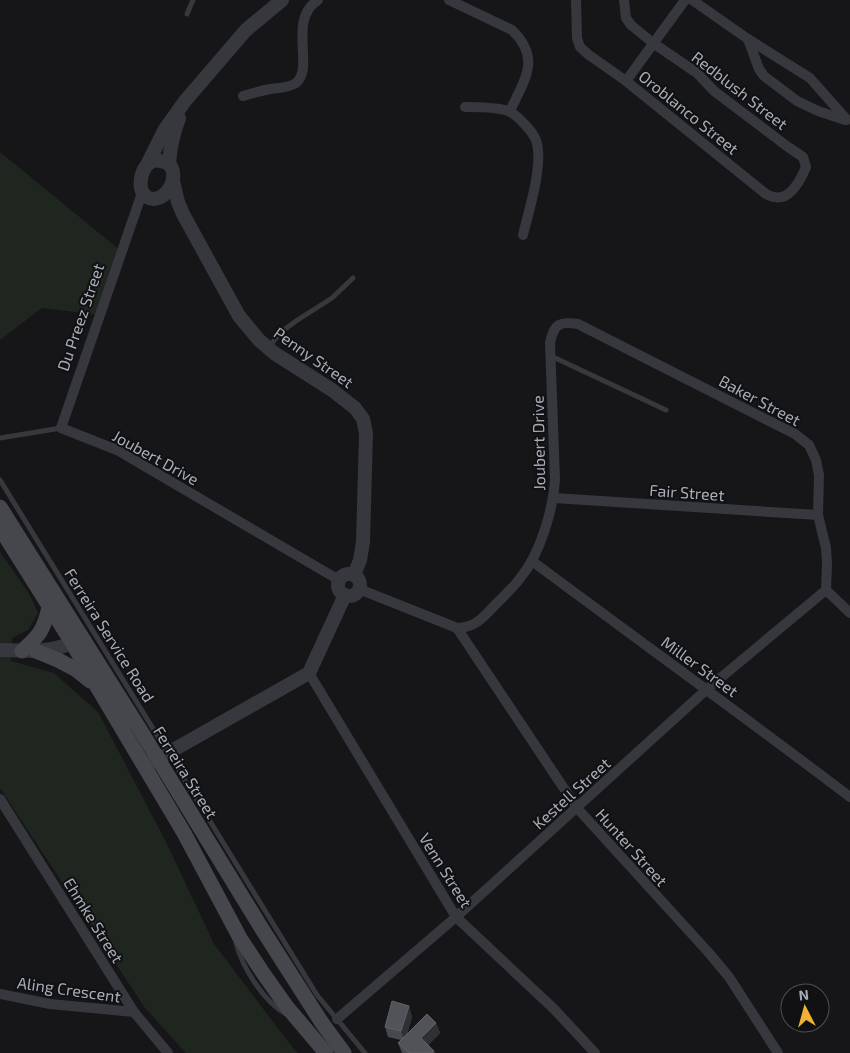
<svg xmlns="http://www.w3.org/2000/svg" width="850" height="1053" viewBox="0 0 850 1053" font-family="'Exo 2',sans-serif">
  <rect width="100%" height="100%" fill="#161618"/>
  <g fill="#1e261f">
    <path d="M0 152 121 251 99 315 42 308 0 340Z"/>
    <path d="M0 552 29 593 38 613 28 630 12 638 11 661 54 673 98 712 166 842 214 944 293 1048 298 1053H186L145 1008 0 788Z"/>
  </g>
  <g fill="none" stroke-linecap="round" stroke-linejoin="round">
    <g stroke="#37383d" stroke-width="5">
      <path d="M187 14 193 0"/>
      <path d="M268 348 281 332 296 321 332 298 353 278"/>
      <path d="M551 356 666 410"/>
      <path d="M0 438 61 428"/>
      <path d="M0 480 317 995 365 1053"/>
      <path d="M236 943C242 967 264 1002 286 1014"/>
    </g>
    <g stroke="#37383d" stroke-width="10">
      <path d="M449 0 512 30C542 59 524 80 510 111"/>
      <path d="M576 0 577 38 580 47 589 55 626 81 766 194C769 195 771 197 774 197 790 201 801 179 806 167L803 157 788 147 714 91 697 73 653 43 631 25 626 18 624 0"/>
      <path d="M692 0 748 39 810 78 847 120"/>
      <path d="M748 39 759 69 764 76 797 101 818 111 845 120"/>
      <path d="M626 81 685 0"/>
      <path d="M243 96C252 93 261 91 270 89 278 88 289 88 296 83 315 67 287 20 318 0"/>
      <path d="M465 107C475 107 501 107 510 112 518 116 533 132 536 140 544 164 529 210 523 235"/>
      <path d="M142 193 61 428 117 450 339 580"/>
      <path d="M554 498 818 515"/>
      <path d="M532 561C638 640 745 717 850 797"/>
      <path d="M359 589 457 628C475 628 484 617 495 605 504 596 514 587 521 577 540 554 553 510 555 480L550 343C554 324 559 321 578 324L795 434 809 445 816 460 819 475 818 515 826 548 827 564 826 590 850 613"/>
      <path d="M457 628 577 808 709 953 729 977 778 1053"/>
      <path d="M309 673 456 917 554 1009 595 1053"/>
      <path d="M0 799 134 1012 168 1053"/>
      <path d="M0 994 50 1004 134 1012"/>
      <path d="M337 1019 456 917 706 690 826 590"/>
    </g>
    <g stroke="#37383d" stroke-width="14">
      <path d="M154 160C159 161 165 161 169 164 181 176 166 204 149 198 136 193 140 172 148 164 149 163 152 162 154 160Z"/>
      <path d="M148 163 165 129 185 101 246 30 282 0"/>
      <path d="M169 164C170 148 173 134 179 118"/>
      <path d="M173 181 178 202 183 214 239 316 259 340 274 353 332 390 355 408 363 419 366 433 363 542 360 560 354 575"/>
      <circle cx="349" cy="585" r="11"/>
      <path d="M0 650 36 651 52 649 83 641"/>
      <path d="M145 766 309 673 345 595"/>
    </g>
    <g stroke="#45474d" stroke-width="15">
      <path d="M0 507 139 728 262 929 322 1023 344 1053"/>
      <path d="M0 528 73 644 96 685 184 833 240 938 263 973 287 1007 326 1053"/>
      <path d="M22 651C39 636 44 630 49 607"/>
      <path d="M36 651 58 660 75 669 90 681"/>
    </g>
  </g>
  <path fill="#47494d" d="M409 1006 412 1017 407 1034 436 1023 440 1033 428 1045 434 1051 435 1053H402L398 1043 401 1040 388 1037 385 1027Z"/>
  <g fill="#2f3033">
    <path d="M409 1006 412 1017 405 1042 401 1031Z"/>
    <path d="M436 1023 440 1033 425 1048 421 1038Z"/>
  </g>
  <g fill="#525359" stroke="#5f6168">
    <path d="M392 1001 409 1006 401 1031 385 1027Z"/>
    <path d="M427 1014 436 1023 421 1038 434 1051 432 1053H409L398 1043Z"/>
  </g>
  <g text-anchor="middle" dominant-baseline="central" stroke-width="4" stroke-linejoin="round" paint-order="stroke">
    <g font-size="16" fill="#a8adb8" stroke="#111113">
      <text transform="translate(740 90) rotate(38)">Redblush Street</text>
      <text transform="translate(689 112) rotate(39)">Oroblanco Street</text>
      <text transform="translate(80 317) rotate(-71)">Du Preez Street</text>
      <text transform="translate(314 357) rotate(35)">Penny Street</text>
      <text transform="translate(760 400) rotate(28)">Baker Street</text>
      <text transform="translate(538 443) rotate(-91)">Joubert Drive</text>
      <text transform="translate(156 457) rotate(29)">Joubert Drive</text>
      <text transform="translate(687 492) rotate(4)">Fair Street</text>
      <text transform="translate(110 635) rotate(58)">Ferreira Service Road</text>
      <text transform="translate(700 666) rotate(36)">Miller Street</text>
      <text transform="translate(186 772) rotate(58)">Ferreira Street</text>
      <text transform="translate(571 793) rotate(-42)">Kestell Street</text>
      <text transform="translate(632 847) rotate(48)">Hunter Street</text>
      <text transform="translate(446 870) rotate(58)">Venn Street</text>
      <text transform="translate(94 920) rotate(58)">Ehmke Street</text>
      <text transform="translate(69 989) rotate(8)">Aling Crescent</text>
    </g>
  </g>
  <g transform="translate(805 1008) rotate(354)"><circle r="24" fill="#111113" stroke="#4d4f55"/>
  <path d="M0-4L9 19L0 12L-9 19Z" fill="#f2b134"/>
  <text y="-8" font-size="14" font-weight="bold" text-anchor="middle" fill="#a8adb8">N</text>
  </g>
</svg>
